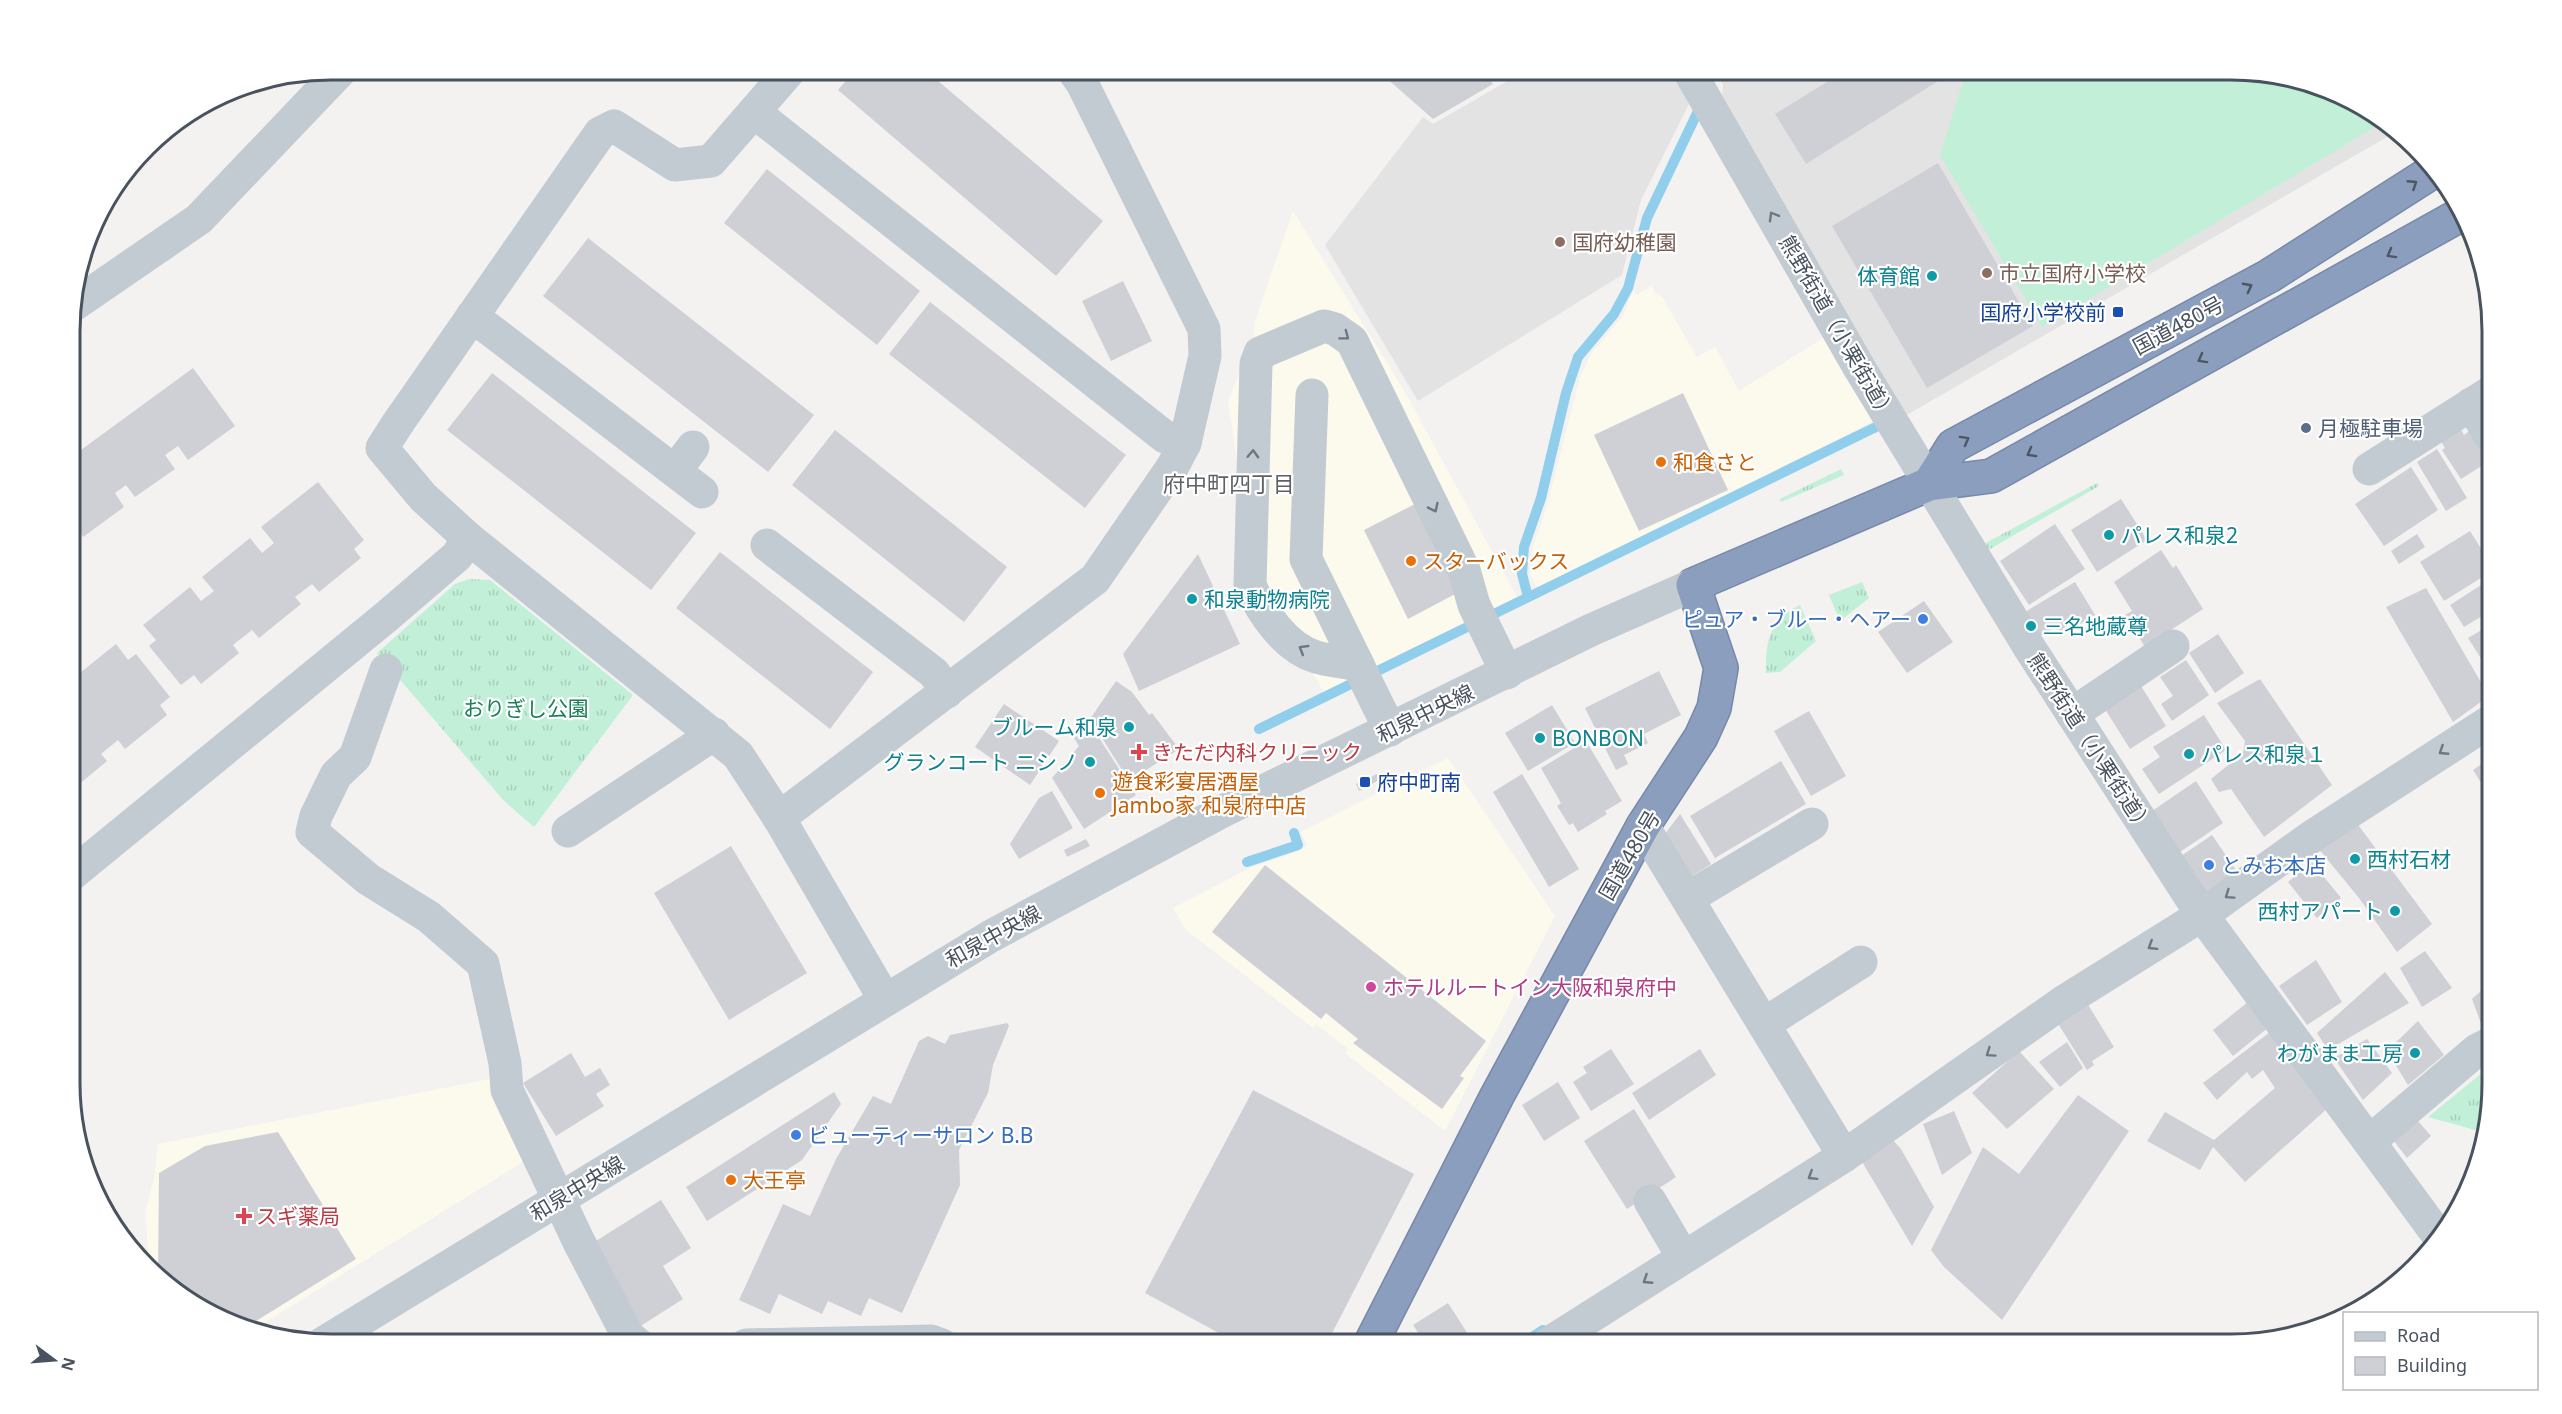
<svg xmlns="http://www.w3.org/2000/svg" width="2562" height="1414" viewBox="0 0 2562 1414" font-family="'Noto Sans','Noto Sans JP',sans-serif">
  <defs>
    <pattern id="grass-tufts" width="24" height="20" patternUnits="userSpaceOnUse" patternTransform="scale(1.5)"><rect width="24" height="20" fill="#c2efd8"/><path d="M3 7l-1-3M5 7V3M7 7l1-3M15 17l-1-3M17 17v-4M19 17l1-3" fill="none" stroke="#a8cfbc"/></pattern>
  </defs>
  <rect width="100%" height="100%" fill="#f3f2f1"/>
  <g fill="#fcf9ed">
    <path d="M1293 211 1406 394 1517 597 1324 692 1304 660 1256 620 1240 480 1228 401 1253 340 1255 321Z"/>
    <path d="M1652 285 1655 294 1662 297 1697 357 1715 347 1739 391 1831 333 1876 420 1538 588 1530 575 1533 547 1548 502 1580 377 1591 354 1623 316 1633 291 1637 295Z"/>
    <path d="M1448 758 1555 916 1445 1131 1345 1053 1348 1049 1317 1025 1313 1028 1185 929 1173 908 1250 868 1297 852 1307 845 1301 832Z"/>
    <path d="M495 1078 526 1160 256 1328 215 1318 158 1280 150 1271 145 1212 154 1179 158 1144Z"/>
  </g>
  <g fill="#e4e3e3">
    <path d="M1528 69H1675L1691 100 1641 200 1622 275 1418 401 1325 245 1423 117 1433 124Z"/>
    <path d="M1716 69H2231L2347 96 2399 130 1905 416 1722 98 1723 85Z"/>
  </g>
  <g fill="url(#grass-tufts)">
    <path d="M1841 469 1844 475 1781 502 1780 499Z"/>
    <path d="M2097 483 2099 486 1983 553 1980 546Z"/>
    <path d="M469 579 490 580 633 695 534 827 504 801 377 653 455 584Z"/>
    <path d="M1862 582 1869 598 1840 621 1829 595Z"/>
    <path d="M1800 605 1816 641 1780 672 1766 673C1765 641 1770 619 1800 605Z"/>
    <path d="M2493 1064V1084L2482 1132 2428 1117Z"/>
  </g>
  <path fill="#c2efd8" d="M1967 69H2231L2347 96 2385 121 2042 327 1940 155Z"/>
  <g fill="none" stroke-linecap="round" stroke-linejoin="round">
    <g stroke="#90ceeb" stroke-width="10">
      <path d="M1708 69 1712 76"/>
      <path d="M1528 597 1522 574 1524 547 1541 498 1566 393 1578 357 1614 314 1628 288 1647 218 1700 107"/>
      <path d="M1259 729 1880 425"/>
      <path d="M1247 862 1298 845 1294 833"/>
      <path d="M1520 1345 1543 1330"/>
    </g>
  </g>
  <g fill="#ced0d5">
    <path d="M856 69H924L1103 221 1056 276 838 90Z"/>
    <path d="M1376 69H1481L1493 84 1433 119Z"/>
    <path d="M1848 69H1931L1938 81 1806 164 1775 114Z"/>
    <path d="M1938 163 2033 326 1927 388 1832 226Z"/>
    <path d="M767 169 920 291 877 345 724 223Z"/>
    <path d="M588 238 814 415 768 472 543 296Z"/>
    <path d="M1123 281 1152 341 1111 361 1082 301Z"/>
    <path d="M930 302 1126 455 1085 508 889 354Z"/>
    <path d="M193 368 235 426 188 460 178 446 165 455 175 469 135 497 126 485 115 493 124 507 83 537 75 524 70 528V458Z"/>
    <path d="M492 373 696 533 651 590 447 430Z"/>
    <path d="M1683 393 1728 490 1639 531 1594 435Z"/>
    <path d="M2457 422 2464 435 2472 429 2491 460 2461 479 2442 450 2445 448 2437 435Z"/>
    <path d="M835 430 1007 567 964 622 792 485Z"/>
    <path d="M2437 449 2467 498 2446 511 2417 462Z"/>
    <path d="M2411 467 2438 510 2384 546 2355 504Z"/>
    <path d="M318 482 364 540 354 549 361 558 319 592 312 584 295 597 301 604 259 638 252 630 233 645 239 653 201 684 194 675 181 685 149 646 156 640 143 625 190 587 201 601 214 591 202 577 250 538 262 553 274 543 261 527Z"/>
    <path d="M2121 499 2147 540 2097 572 2071 530Z"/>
    <path d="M1415 504 1459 592 1408 619 1364 530Z"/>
    <path d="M2055 524 2085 569 2029 605 2000 561Z"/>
    <path d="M2470 531 2492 566V571L2444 601 2420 562Z"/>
    <path d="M2417 534 2425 547 2399 564 2391 551Z"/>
    <path d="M2161 550 2173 568 2176 565 2203 609 2145 647 2125 615 2132 611 2114 582Z"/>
    <path d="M720 552 873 672 830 729 676 608Z"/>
    <path d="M1198 554 1240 644 1139 691 1123 654Z"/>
    <path d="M2492 578V610L2464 627 2450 605Z"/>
    <path d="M2075 582 2095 615 2062 635 2057 626 2040 636 2025 612Z"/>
    <path d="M2426 588 2489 696 2453 722 2386 607Z"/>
    <path d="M1924 601 1953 642 1907 673 1878 632Z"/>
    <path d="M2492 624V676L2468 638Z"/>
    <path d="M2218 634 2244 673 2215 693 2189 653Z"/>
    <path d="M116 644 128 660 136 654 170 697 160 705 167 715 125 749 118 740 101 754 107 761 71 791 70 707 79 700 70 689V681Z"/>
    <path d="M2186 660 2209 695 2172 721 2161 704 2173 696 2160 677Z"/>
    <path d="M1659 671 1681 715 1644 734 1648 743 1624 755 1628 764 1616 770 1585 708Z"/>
    <path d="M2260 679 2332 785 2264 837 2231 789 2219 792 2211 779 2243 753 2245 741 2217 703Z"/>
    <path d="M1116 681 1132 692 1149 715 1152 713 1179 749 1129 781 1090 719Z"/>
    <path d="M2141 686 2166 726 2130 749 2105 709Z"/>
    <path d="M1004 704 1059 741 1030 785 975 747Z"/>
    <path d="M1552 705 1575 743 1528 771 1505 733Z"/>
    <path d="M1809 711 1846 776 1811 796 1774 731Z"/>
    <path d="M2204 715 2226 750 2159 794 2142 769 2160 757 2153 747Z"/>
    <path d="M1092 727 1136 795 1084 829 1052 778 1079 746 1074 738Z"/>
    <path d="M1586 741 1622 801 1605 811 1607 814 1578 832 1573 823 1569 825 1557 806 1561 803 1541 768Z"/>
    <path d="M2492 757V800L2473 770Z"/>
    <path d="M1781 761 1806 804 1715 858 1690 816Z"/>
    <path d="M1379 773 1381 779 1359 791 1356 784Z"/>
    <path d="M1522 774 1579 869 1549 887 1493 792Z"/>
    <path d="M2196 781 2223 823 2180 852 2152 811Z"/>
    <path d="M1052 791 1073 828 1019 859 1010 844 1039 798Z"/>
    <path d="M1680 814 1711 864 1688 879 1662 838Z"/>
    <path d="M2356 822 2432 924 2397 952 2359 898 2318 848Z"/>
    <path d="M2212 835 2238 873 2207 895 2181 856Z"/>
    <path d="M1086 839 1090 846 1067 857 1064 850Z"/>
    <path d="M731 846 807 973 729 1020 654 893Z"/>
    <path d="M2312 862 2341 898 2317 918 2288 882Z"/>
    <path d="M1265 865 1486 1041 1460 1076 1464 1078 1442 1109 1353 1043 1358 1039 1326 1013 1321 1019 1212 932Z"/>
    <path d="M2425 951 2452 988 2422 1007 2400 968Z"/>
    <path d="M2316 960 2342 1002 2307 1025 2279 986Z"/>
    <path d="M2385 972 2409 1003 2328 1050 2317 1033Z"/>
    <path d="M2493 980V1019L2482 1026 2472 999Z"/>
    <path d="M2248 1002 2269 1027 2233 1056 2213 1030Z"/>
    <path d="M2087 1003 2114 1047 2092 1061 2094 1065 2087 1070 2057 1022Z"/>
    <path d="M2418 1021 2444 1055 2408 1085 2387 1051Z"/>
    <path d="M1007 1023 1009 1026 993 1065 988 1093 959 1150 960 1185 902 1313 869 1298 861 1316 828 1301 822 1314 779 1294 770 1314 739 1300 783 1204 810 1216 836 1159 873 1096 891 1104 919 1041 928 1036 945 1044 950 1035Z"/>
    <path d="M2274 1029 2329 1107 2245 1182 2213 1147 2200 1170 2147 1141 2165 1112 2214 1140 2275 1088 2263 1070 2252 1079 2247 1072 2217 1100 2203 1083Z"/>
    <path d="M2367 1039 2392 1073 2363 1100 2334 1058Z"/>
    <path d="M2067 1042 2083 1068 2060 1087 2039 1062Z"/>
    <path d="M1611 1049 1634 1084 1591 1111 1573 1082 1587 1073 1583 1067Z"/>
    <path d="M1700 1049 1716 1075 1649 1120 1632 1093Z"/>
    <path d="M2019 1051 2054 1089 2007 1129 1972 1093Z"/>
    <path d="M571 1053 585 1077 600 1068 610 1085 596 1094 604 1106 556 1136 523 1083Z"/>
    <path d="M1558 1082 1580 1118 1544 1141 1522 1105Z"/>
    <path d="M1253 1090 1414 1174 1326 1345H1241L1145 1293Z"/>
    <path d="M834 1092 841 1104 802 1160 707 1221 686 1187Z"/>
    <path d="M2078 1095 2129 1131 2002 1320 1944 1267 1931 1250 1983 1147 2019 1174Z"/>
    <path d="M1634 1109 1676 1177 1627 1209 1584 1141Z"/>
    <path d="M1954 1111 1972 1153 1942 1175 1923 1124Z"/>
    <path d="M2412 1114 2431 1136 2407 1158 2390 1136Z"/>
    <path d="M278 1132 356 1259 248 1326 215 1318 158 1280 159 1173 205 1146Z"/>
    <path d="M1891 1138 1901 1149 1934 1207 1912 1246 1861 1160Z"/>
    <path d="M661 1200 691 1248 663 1266 683 1299 639 1327 588 1246Z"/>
    <path d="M1448 1303 1475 1345H1426L1413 1325Z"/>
  </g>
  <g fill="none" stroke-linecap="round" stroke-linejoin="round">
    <g stroke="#7689aa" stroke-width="36">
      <g id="highway">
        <path d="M1929 484 1953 446 2269 276 2435 170"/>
        <path d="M1370 1345 1497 1096 1643 826 1701 737 1714 708 1721 668 1693 585 1929 484 1991 476 2460 215"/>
      </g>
    </g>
    <g stroke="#c2cad2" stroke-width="33">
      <path d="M1688 69 1860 369 2029 647 2202 915 2440 1238"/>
      <path d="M754 112 1165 437 1185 443"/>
      <path d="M71 307 199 219 342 69"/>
      <path d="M472 316 702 492"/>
      <path d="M1312 395 1306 559 1390 730"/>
      <path d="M2471 404 2491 437"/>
      <path d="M2369 469 2491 392"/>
      <path d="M675 471 693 447"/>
      <path d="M468 538 423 497 382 448 398 423 600 133 614 126 675 165 711 161 791 69"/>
      <path d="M767 545 934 673 947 692"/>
      <path d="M1358 665C1345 662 1329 661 1316 657 1285 647 1262 613 1250 585L1256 364 1260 353 1324 326 1335 329 1352 341 1464 570 1474 605 1507 673"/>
      <path d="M386 670 355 757 336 775 316 816 312 832 368 879 429 917 483 964 505 1063 507 1090 579 1242 628 1336 639 1345"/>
      <path d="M2072 714 2173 646"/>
      <path d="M779 818 1095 579 1173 466 1185 443 1205 356 1204 329 1082 83 1072 69"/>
      <path d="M1643 826 1844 1156"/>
      <path d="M568 831 714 734"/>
      <path d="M71 875 386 617 457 556 468 538 738 755 779 818 885 1000"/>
      <path d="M1688 898 1812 824"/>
      <path d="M1764 1024 1861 962"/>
      <path d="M2370 1141 2477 1050 2493 1042"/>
      <path d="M1650 1201 1683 1257"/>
      <path d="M323 1343 991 936 1223 811 1591 630 1693 585"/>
      <path d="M746 1345 931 1341 942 1345"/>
      <path d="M1546 1345 1844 1156 2063 1002 2202 915 2314 835 2492 720"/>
    </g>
    <use href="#highway" stroke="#8b9ebe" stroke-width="33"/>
  </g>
  <defs><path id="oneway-chevron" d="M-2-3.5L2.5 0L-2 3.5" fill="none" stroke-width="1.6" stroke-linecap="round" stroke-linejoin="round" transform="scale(1.5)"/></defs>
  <g stroke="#4c5664">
    <use href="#oneway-chevron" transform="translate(2413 184) rotate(-33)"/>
    <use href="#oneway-chevron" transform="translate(2391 254) rotate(151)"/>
    <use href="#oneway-chevron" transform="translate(2248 287) rotate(-28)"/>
    <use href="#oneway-chevron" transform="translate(2202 359) rotate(151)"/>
    <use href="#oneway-chevron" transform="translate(1965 440) rotate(-29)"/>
    <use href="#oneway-chevron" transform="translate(2031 453) rotate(151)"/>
  </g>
  <g stroke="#6d7682">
    <use href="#oneway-chevron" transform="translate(1773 216) rotate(-120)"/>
    <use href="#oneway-chevron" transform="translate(1345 336) rotate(37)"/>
    <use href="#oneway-chevron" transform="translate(1253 454) rotate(-88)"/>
    <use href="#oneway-chevron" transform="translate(1434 508) rotate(64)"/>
    <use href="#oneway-chevron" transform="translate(1303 649) rotate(-149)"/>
    <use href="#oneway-chevron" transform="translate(2443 751) rotate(147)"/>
    <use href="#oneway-chevron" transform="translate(2229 895) rotate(145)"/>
    <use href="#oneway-chevron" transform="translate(2152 946) rotate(148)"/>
    <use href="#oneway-chevron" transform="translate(1990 1053) rotate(145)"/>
    <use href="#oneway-chevron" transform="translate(1812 1176) rotate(148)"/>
    <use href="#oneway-chevron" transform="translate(1647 1280) rotate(147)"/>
  </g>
  <g fill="#8d6e63" stroke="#fff" stroke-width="2">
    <circle cx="1560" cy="242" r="6"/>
    <circle cx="1987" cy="273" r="6"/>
  </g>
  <g fill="#0f9aa8" stroke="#fff" stroke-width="2">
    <circle cx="1932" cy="276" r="6"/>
    <circle cx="2109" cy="535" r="6"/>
    <circle cx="1192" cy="599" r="6"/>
    <circle cx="2031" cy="626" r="6"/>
    <circle cx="1129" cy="727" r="6"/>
    <circle cx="1540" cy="738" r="6"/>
    <circle cx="2189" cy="754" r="6"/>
    <circle cx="1090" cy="762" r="6"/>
    <circle cx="2355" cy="859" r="6"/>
    <circle cx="2395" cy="911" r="6"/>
    <circle cx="2415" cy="1053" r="6"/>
  </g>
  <g fill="#1a4fb4" stroke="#fff" stroke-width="2">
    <rect x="2112" y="306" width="12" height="12" rx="3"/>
    <rect x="1359" y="776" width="12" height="12" rx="3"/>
  </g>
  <circle fill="#5c6f8a" stroke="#fff" stroke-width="2" cx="2306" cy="428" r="6"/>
  <g fill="#e8710a" stroke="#fff" stroke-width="2">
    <circle cx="1661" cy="462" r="6"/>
    <circle cx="1411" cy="561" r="6"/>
    <circle cx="1100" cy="793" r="6"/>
    <circle cx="731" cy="1180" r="6"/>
  </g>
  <g fill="#3f7fe0" stroke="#fff" stroke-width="2">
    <circle cx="1923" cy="619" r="6"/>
    <circle cx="2209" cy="865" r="6"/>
    <circle cx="796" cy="1135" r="6"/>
  </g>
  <g fill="#e0444e" stroke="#fff" stroke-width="2">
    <path d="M1136 743h6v6h6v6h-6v6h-6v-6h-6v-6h6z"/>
    <path d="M241 1207h6v6h6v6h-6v6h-6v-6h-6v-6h6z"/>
  </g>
  <circle fill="#d1479c" stroke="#fff" stroke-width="2" cx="1371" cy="987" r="6"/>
  <g text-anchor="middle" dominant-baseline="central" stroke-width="4.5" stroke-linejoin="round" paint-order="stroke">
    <g font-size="21" fill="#785e54" stroke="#fff" text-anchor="start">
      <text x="1572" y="242">国府幼稚園</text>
      <text x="1999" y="273">市立国府小学校</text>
    </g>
    <g font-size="21" fill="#0d838f" stroke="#fff" text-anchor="start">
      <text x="1920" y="276" text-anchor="end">体育館</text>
      <text x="2121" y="535">パレス和泉2</text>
      <text x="1204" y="599">和泉動物病院</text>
      <text x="2043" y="626">三名地蔵尊</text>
      <text x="1117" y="727" text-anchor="end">ブルーム和泉</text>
      <text x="1552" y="738">BONBON</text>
      <text x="2201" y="754">パレス和泉１</text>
      <text x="1078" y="762" text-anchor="end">グランコート ニシノ</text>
      <text x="2367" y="859">西村石材</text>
      <text x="2383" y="911" text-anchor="end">西村アパート</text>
      <text x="2403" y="1053" text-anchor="end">わがまま工房</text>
    </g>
    <g font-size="21" fill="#164399" stroke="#fff" text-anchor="end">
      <text x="2106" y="312">国府小学校前</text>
      <text x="1377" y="782" text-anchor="start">府中町南</text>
    </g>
    <g font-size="21" fill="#49525f" stroke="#fff">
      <text transform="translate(2178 325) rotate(-28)">国道480号</text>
      <text transform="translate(1838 328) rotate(60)">熊野街道（小栗街道）</text>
      <text transform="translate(1425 713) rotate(-26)">和泉中央線</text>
      <text transform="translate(2091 743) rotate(57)">熊野街道（小栗街道）</text>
      <text transform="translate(1629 855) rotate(-60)">国道480号</text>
      <text transform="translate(993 936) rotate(-29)">和泉中央線</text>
      <text transform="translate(577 1188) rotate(-31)">和泉中央線</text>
    </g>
    <g font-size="21" fill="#4e5e75" stroke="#fff" text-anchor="start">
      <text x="2318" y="428">月極駐車場</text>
    </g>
    <g font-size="21" fill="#c56008" stroke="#fff" text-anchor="start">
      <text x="1673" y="462">和食さと</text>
      <text x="1423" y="561">スターバックス</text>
      <text x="1112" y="781">遊食彩宴居酒屋<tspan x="1112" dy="24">Jambo家 和泉府中店</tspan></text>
      <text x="743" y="1180">大王亭</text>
    </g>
    <g font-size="21" fill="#366cbe" stroke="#fff" text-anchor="start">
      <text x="1911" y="619" text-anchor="end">ピュア・ブルー・ヘアー</text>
      <text x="2221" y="865">とみお本店</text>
      <text x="808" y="1135">ビューティーサロン B.B</text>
    </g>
    <g font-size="21" fill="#1a8058" stroke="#fff">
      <text x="526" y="708">おりぎし公園</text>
    </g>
    <g font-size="21" fill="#be3a42" stroke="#fff" text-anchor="start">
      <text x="1152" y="752">きただ内科クリニック</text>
      <text x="256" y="1216">スギ薬局</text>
    </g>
    <g font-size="21" fill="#b23c85" stroke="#fff" text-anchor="start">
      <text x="1383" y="987">ホテルルートイン大阪和泉府中</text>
    </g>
    <g font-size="22" fill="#5e6166" stroke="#fff">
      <text x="1229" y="483">府中町四丁目</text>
    </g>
  </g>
  <path d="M0 0H2562V1414H0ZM331 80H2231A251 251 0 0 1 2482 331V1083A251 251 0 0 1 2231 1334H331A251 251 0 0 1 80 1083V331A251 251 0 0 1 331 80Z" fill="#fff" fill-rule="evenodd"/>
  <path fill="none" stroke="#49525f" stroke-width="3" d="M331 80H2231A251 251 0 0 1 2482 331V1083A251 251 0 0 1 2231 1334H331A251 251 0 0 1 80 1083V331A251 251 0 0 1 331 80Z"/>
  <rect x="2343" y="1312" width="195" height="78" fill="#ffffff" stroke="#b6babf" stroke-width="1.5"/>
  <rect x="2355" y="1332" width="30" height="9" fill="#c2cad2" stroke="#b6babf" stroke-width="1.5"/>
  <text x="2397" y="1342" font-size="18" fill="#49525f">Road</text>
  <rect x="2355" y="1357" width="30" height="18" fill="#ced0d5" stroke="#b6babf" stroke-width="1.5"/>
  <text x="2397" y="1372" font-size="18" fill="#49525f">Building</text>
  <g transform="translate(54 1360) rotate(106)" stroke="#ffffff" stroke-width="4.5" paint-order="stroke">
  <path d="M0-4.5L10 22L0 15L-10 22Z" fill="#49525f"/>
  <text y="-9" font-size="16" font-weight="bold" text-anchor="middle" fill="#49525f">N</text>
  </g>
</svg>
